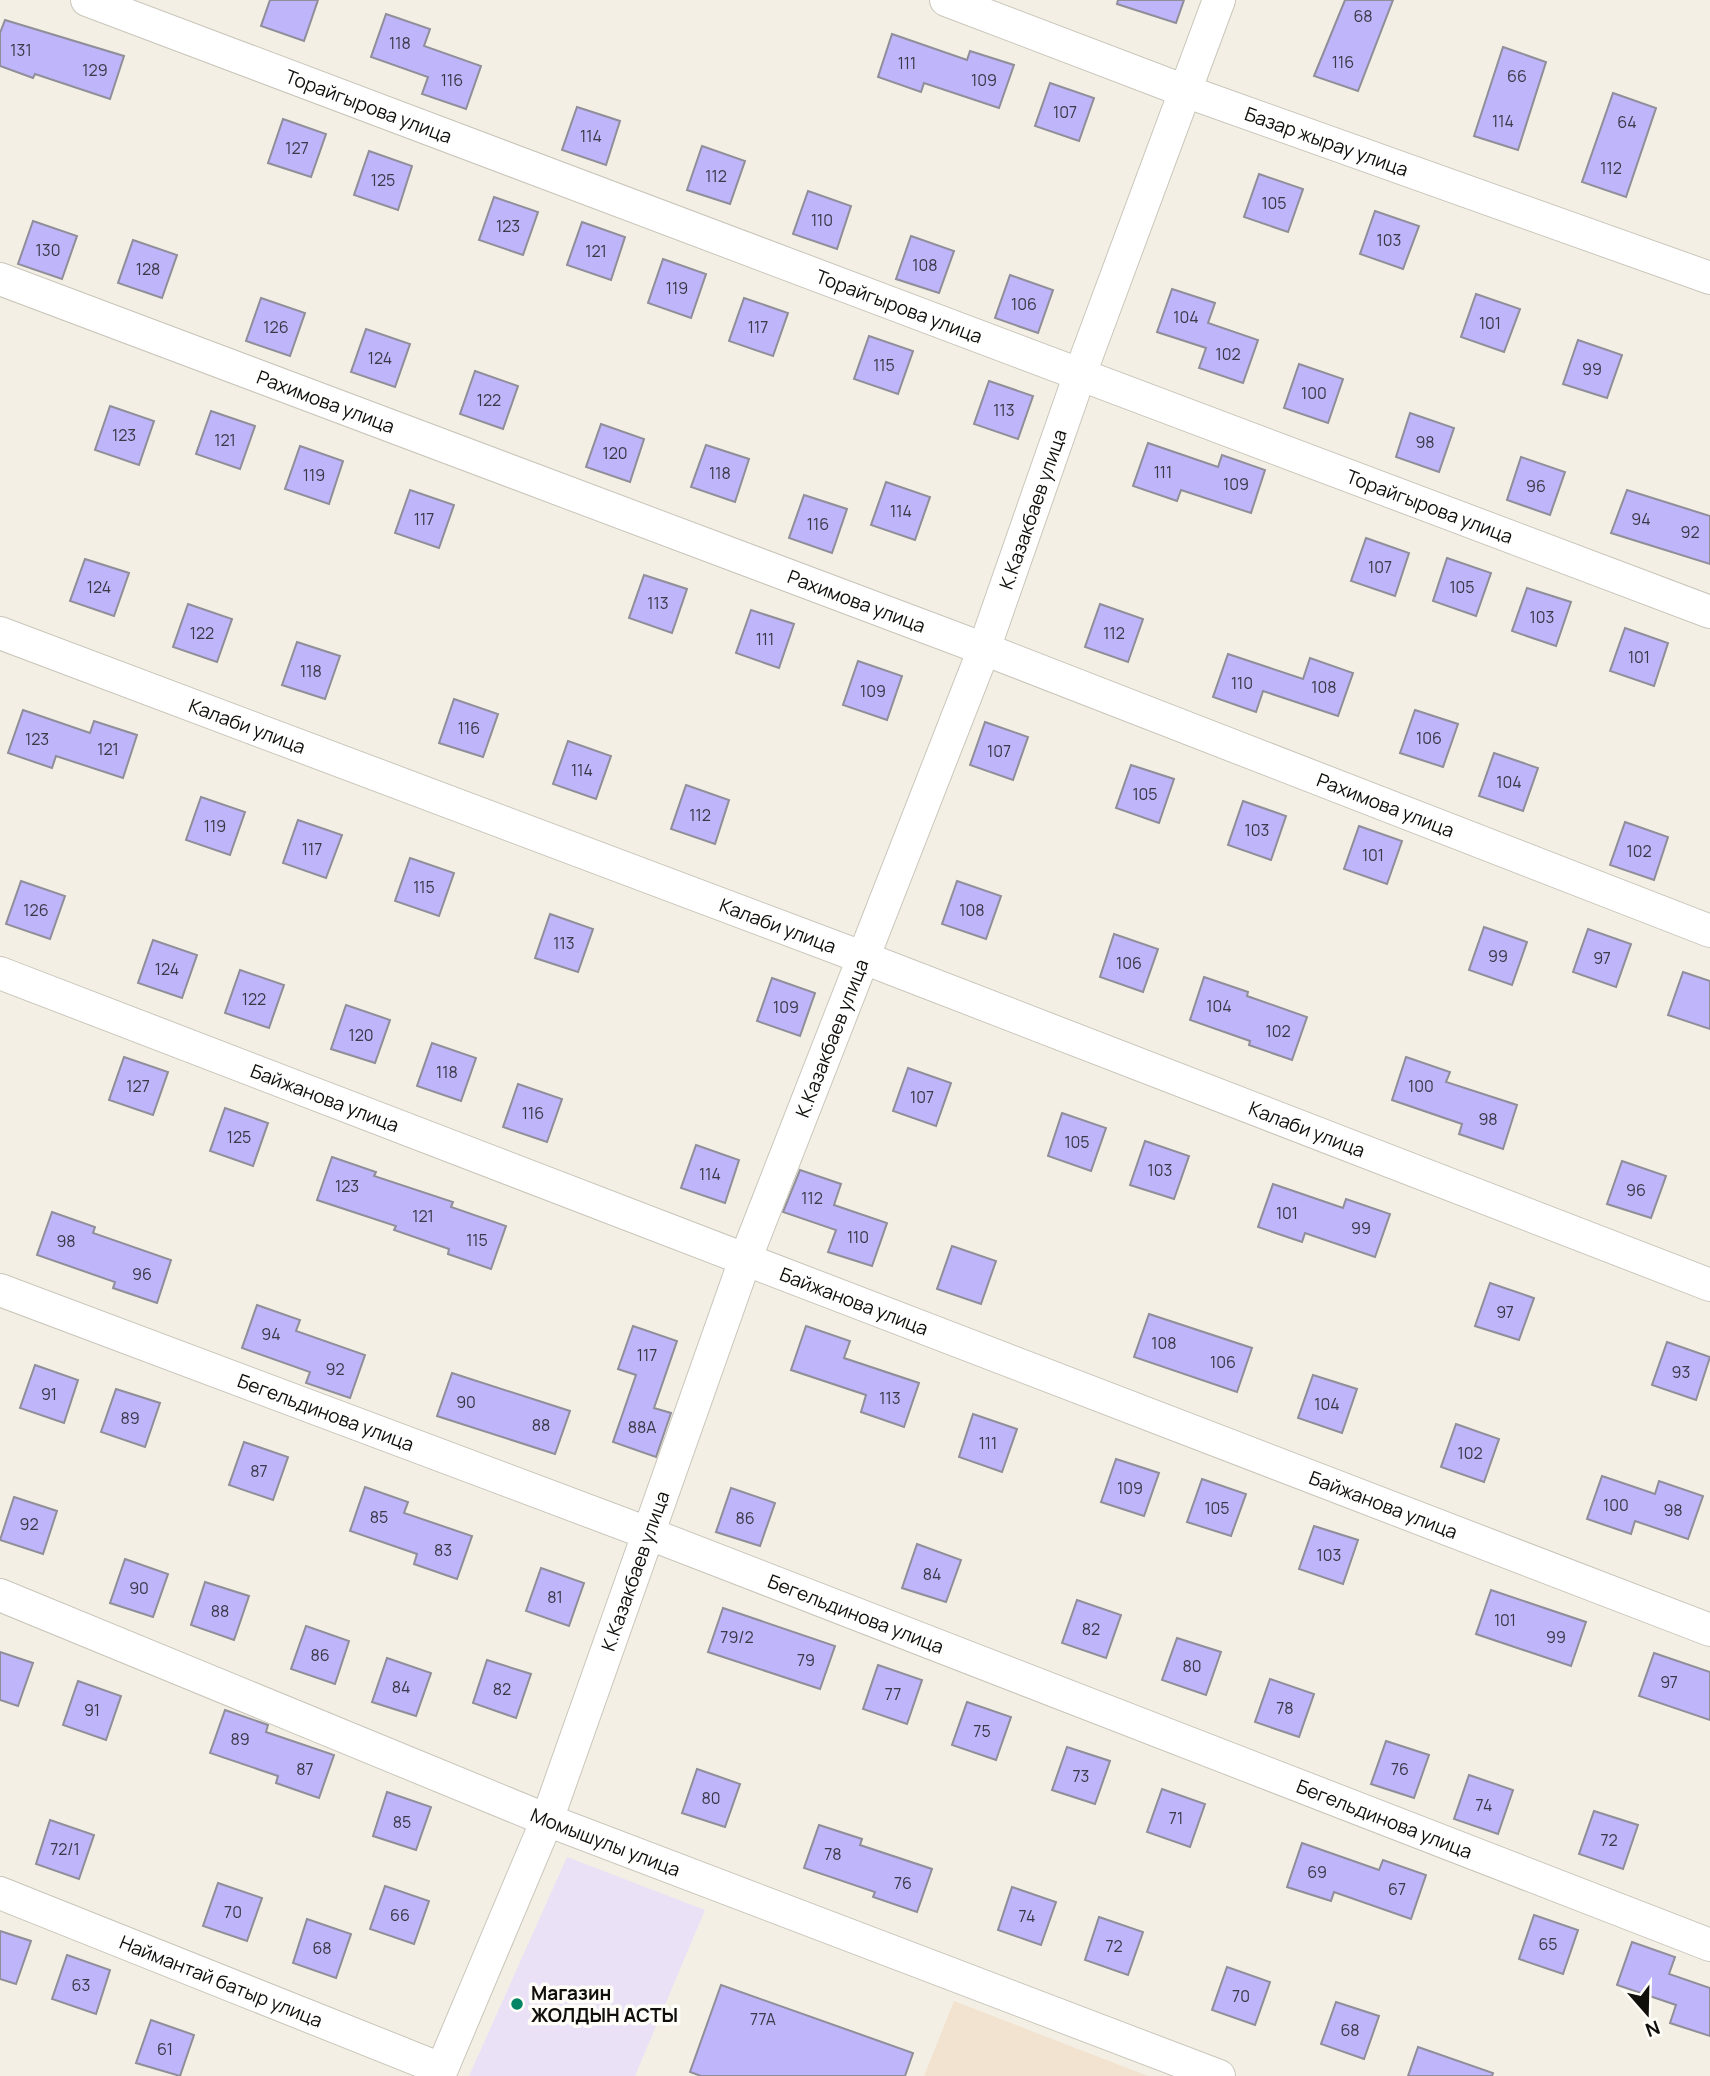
<svg xmlns="http://www.w3.org/2000/svg" width="1710" height="2076" viewBox="0 0 1710 2076" font-family="Manrope,sans-serif">
  <rect width="100%" height="100%" fill="#f4efe4"/>
  <path fill="#eae1f6" d="M567 1857 705 1910 635 2076H469Z"/>
  <path fill="#f2e3d0" d="M954 2001 1148 2076H924Z"/>
  <g fill="#beb5fb" stroke="#8f8e99" stroke-width="2">
    <path d="M270 0H318L304 41 261 26Z"/>
    <path d="M1118 0H1184L1176 23 1117 4Z"/>
    <path d="M1345 0H1393L1358 91 1314 76Z"/>
    <path d="M386 14 430 29 424 46 481 66 466 109 422 94 428 77 371 57Z"/>
    <path d="M5 20 124 56 110 99 35 74 33 78 0 66V33Z"/>
    <path d="M892 34 967 60 970 51 1014 65 999 108 924 83 921 92 878 77Z"/>
    <path d="M1503 47 1546 62 1518 150 1474 136Z"/>
    <path d="M1050 83 1094 98 1079 141 1035 126Z"/>
    <path d="M1613 93 1656 108 1626 197 1582 182Z"/>
    <path d="M577 107 620 121 606 165 562 150Z"/>
    <path d="M283 119 326 134 311 177 268 163Z"/>
    <path d="M702 146 745 161 730 204 687 190Z"/>
    <path d="M369 151 412 166 398 210 354 195Z"/>
    <path d="M1259 174 1303 189 1288 232 1244 217Z"/>
    <path d="M808 191 851 206 837 249 793 234Z"/>
    <path d="M494 197 538 212 523 255 479 240Z"/>
    <path d="M1375 211 1419 226 1403 269 1360 254Z"/>
    <path d="M33 221 77 236 62 279 18 264Z"/>
    <path d="M582 222 625 237 611 280 567 265Z"/>
    <path d="M911 236 954 251 939 293 896 279Z"/>
    <path d="M133 240 177 255 162 298 118 283Z"/>
    <path d="M663 259 706 274 691 318 648 303Z"/>
    <path d="M1010 275 1053 290 1038 333 995 318Z"/>
    <path d="M1172 289 1215 303 1208 323 1258 340 1243 383 1199 368 1206 348 1157 332Z"/>
    <path d="M1476 294 1520 309 1504 352 1461 337Z"/>
    <path d="M261 298 305 313 290 356 246 341Z"/>
    <path d="M744 298 788 313 773 356 729 341Z"/>
    <path d="M366 329 410 344 395 387 351 372Z"/>
    <path d="M869 336 913 351 898 394 854 379Z"/>
    <path d="M1578 340 1622 355 1607 398 1563 384Z"/>
    <path d="M1299 364 1343 379 1328 423 1284 408Z"/>
    <path d="M475 371 518 386 503 429 460 414Z"/>
    <path d="M989 381 1033 396 1018 439 974 424Z"/>
    <path d="M110 406 154 421 139 465 95 450Z"/>
    <path d="M211 411 255 426 240 469 196 454Z"/>
    <path d="M1410 413 1454 428 1439 472 1396 457Z"/>
    <path d="M601 424 644 439 630 482 586 467Z"/>
    <path d="M1148 443 1218 467 1222 455 1265 470 1251 513 1181 490 1177 501 1133 486Z"/>
    <path d="M706 445 749 459 735 502 691 487Z"/>
    <path d="M300 446 343 461 329 504 285 489Z"/>
    <path d="M1521 457 1565 472 1550 515 1507 500Z"/>
    <path d="M886 482 930 497 915 540 871 525Z"/>
    <path d="M410 490 454 505 439 548 395 533Z"/>
    <path d="M1627 490 1710 516V564L1611 533Z"/>
    <path d="M804 495 847 509 832 553 789 538Z"/>
    <path d="M1366 538 1409 553 1395 596 1351 581Z"/>
    <path d="M1447 558 1491 573 1476 616 1433 601Z"/>
    <path d="M85 559 129 573 114 616 70 601Z"/>
    <path d="M644 575 687 589 672 633 629 618Z"/>
    <path d="M1527 588 1571 602 1556 646 1512 631Z"/>
    <path d="M188 604 232 619 217 662 173 647Z"/>
    <path d="M1100 604 1143 619 1128 662 1085 647Z"/>
    <path d="M751 610 794 624 779 668 736 653Z"/>
    <path d="M1625 628 1668 643 1654 686 1610 671Z"/>
    <path d="M297 642 340 656 325 699 282 685Z"/>
    <path d="M1228 654 1303 679 1310 658 1353 673 1338 716 1263 691 1256 712 1213 697Z"/>
    <path d="M858 661 902 676 887 720 843 705Z"/>
    <path d="M454 699 498 714 483 757 439 743Z"/>
    <path d="M23 710 90 733 94 721 137 735 123 778 56 756 52 768 8 753Z"/>
    <path d="M1415 710 1458 724 1443 767 1400 753Z"/>
    <path d="M985 722 1028 737 1013 780 970 765Z"/>
    <path d="M568 741 611 756 596 799 553 784Z"/>
    <path d="M1494 753 1538 768 1523 811 1479 796Z"/>
    <path d="M1131 765 1174 779 1159 823 1116 808Z"/>
    <path d="M686 785 729 800 715 844 671 829Z"/>
    <path d="M201 797 245 812 230 855 186 840Z"/>
    <path d="M1243 801 1286 816 1271 860 1228 845Z"/>
    <path d="M298 820 342 835 326 878 283 863Z"/>
    <path d="M1625 822 1668 837 1654 880 1610 865Z"/>
    <path d="M1359 826 1402 841 1387 884 1344 869Z"/>
    <path d="M410 858 454 873 439 916 395 901Z"/>
    <path d="M21 881 65 896 50 939 6 924Z"/>
    <path d="M957 881 1001 896 986 939 942 924Z"/>
    <path d="M550 914 593 929 578 972 535 958Z"/>
    <path d="M1484 927 1527 942 1512 985 1469 970Z"/>
    <path d="M1588 929 1631 944 1616 987 1573 972Z"/>
    <path d="M1114 934 1158 949 1143 992 1100 977Z"/>
    <path d="M153 940 197 955 182 998 138 983Z"/>
    <path d="M240 970 284 985 269 1028 225 1013Z"/>
    <path d="M1683 972 1710 981V1029L1668 1015Z"/>
    <path d="M1204 977 1248 992 1247 996 1307 1017 1292 1060 1249 1045 1250 1041 1190 1020Z"/>
    <path d="M772 978 815 993 800 1036 757 1021Z"/>
    <path d="M346 1005 390 1020 375 1063 331 1049Z"/>
    <path d="M432 1043 476 1058 461 1101 417 1086Z"/>
    <path d="M124 1057 168 1072 153 1115 109 1100Z"/>
    <path d="M1406 1057 1450 1072 1446 1082 1517 1105 1503 1149 1459 1134 1462 1124 1392 1100Z"/>
    <path d="M908 1068 951 1083 936 1126 893 1111Z"/>
    <path d="M518 1084 562 1099 547 1142 503 1127Z"/>
    <path d="M225 1108 268 1123 253 1166 210 1151Z"/>
    <path d="M1062 1113 1106 1128 1091 1171 1048 1156Z"/>
    <path d="M1145 1141 1189 1156 1174 1199 1130 1185Z"/>
    <path d="M696 1145 739 1160 725 1203 681 1188Z"/>
    <path d="M332 1157 376 1172 374 1176 453 1202 451 1207 506 1226 491 1269 448 1254 449 1249 394 1230 396 1226 317 1200Z"/>
    <path d="M1622 1161 1666 1176 1651 1218 1607 1204Z"/>
    <path d="M800 1170 841 1184 834 1205 887 1223 872 1266 828 1252 836 1230 783 1212Z"/>
    <path d="M1273 1184 1343 1208 1346 1199 1390 1214 1375 1257 1305 1233 1302 1242 1258 1227Z"/>
    <path d="M52 1212 95 1227 93 1233 171 1260 157 1303 113 1288 115 1282 37 1255Z"/>
    <path d="M952 1246 996 1261 981 1304 937 1289Z"/>
    <path d="M1490 1283 1534 1298 1519 1340 1475 1326Z"/>
    <path d="M257 1305 300 1320 296 1331 365 1355 350 1398 306 1383 310 1372 242 1348Z"/>
    <path d="M1149 1314 1252 1348 1237 1392 1134 1357Z"/>
    <path d="M633 1326 677 1341 654 1408 671 1413 656 1457 613 1442 636 1375 618 1369Z"/>
    <path d="M806 1326 850 1341 844 1358 919 1383 904 1427 861 1412 866 1395 791 1370Z"/>
    <path d="M1667 1342 1710 1357 1696 1400 1652 1385Z"/>
    <path d="M35 1365 78 1380 64 1423 20 1408Z"/>
    <path d="M452 1373 570 1411 555 1454 437 1416Z"/>
    <path d="M1313 1375 1357 1389 1342 1433 1298 1418Z"/>
    <path d="M116 1389 160 1403 145 1447 101 1432Z"/>
    <path d="M973 1414 1017 1429 1002 1472 959 1457Z"/>
    <path d="M1456 1424 1499 1439 1484 1482 1441 1467Z"/>
    <path d="M244 1442 288 1457 273 1500 229 1485Z"/>
    <path d="M1116 1459 1159 1473 1144 1516 1101 1502Z"/>
    <path d="M1602 1476 1655 1494 1659 1481 1703 1496 1688 1539 1635 1521 1631 1534 1587 1519Z"/>
    <path d="M1202 1479 1246 1494 1231 1536 1187 1522Z"/>
    <path d="M365 1487 408 1502 404 1513 472 1536 457 1579 414 1564 417 1554 350 1531Z"/>
    <path d="M731 1488 775 1503 760 1546 716 1532Z"/>
    <path d="M14 1497 57 1511 43 1554 0 1540Z"/>
    <path d="M1314 1526 1358 1540 1343 1584 1299 1569Z"/>
    <path d="M917 1544 961 1560 946 1602 902 1588Z"/>
    <path d="M125 1559 168 1574 153 1617 110 1603Z"/>
    <path d="M541 1568 584 1583 569 1626 526 1611Z"/>
    <path d="M205 1582 249 1596 234 1640 191 1625Z"/>
    <path d="M1491 1590 1586 1622 1571 1666 1476 1634Z"/>
    <path d="M1077 1600 1121 1615 1106 1658 1062 1643Z"/>
    <path d="M723 1608 835 1646 820 1689 708 1652Z"/>
    <path d="M306 1626 349 1641 335 1684 291 1669Z"/>
    <path d="M1177 1638 1221 1652 1206 1695 1162 1680Z"/>
    <path d="M0 1652 33 1663 18 1706 0 1700Z"/>
    <path d="M1654 1653 1710 1672V1720L1639 1696Z"/>
    <path d="M387 1658 431 1673 416 1716 372 1702Z"/>
    <path d="M487 1660 531 1674 516 1718 473 1703Z"/>
    <path d="M878 1665 922 1680 907 1724 863 1709Z"/>
    <path d="M1270 1679 1314 1694 1299 1737 1255 1722Z"/>
    <path d="M78 1681 121 1696 106 1740 63 1725Z"/>
    <path d="M967 1702 1011 1717 996 1760 952 1745Z"/>
    <path d="M225 1710 268 1725 266 1732 334 1755 319 1798 276 1783 278 1776 210 1753Z"/>
    <path d="M1386 1741 1429 1755 1414 1798 1371 1784Z"/>
    <path d="M1067 1747 1110 1761 1095 1804 1052 1790Z"/>
    <path d="M697 1769 740 1784 725 1827 682 1813Z"/>
    <path d="M1469 1775 1513 1790 1498 1834 1454 1819Z"/>
    <path d="M1162 1789 1205 1804 1190 1847 1147 1832Z"/>
    <path d="M387 1792 431 1807 416 1850 373 1836Z"/>
    <path d="M1594 1811 1638 1825 1623 1869 1579 1854Z"/>
    <path d="M50 1820 94 1835 79 1879 36 1864Z"/>
    <path d="M819 1825 862 1839 860 1845 932 1869 917 1912 873 1897 875 1892 804 1868Z"/>
    <path d="M1302 1843 1379 1870 1383 1860 1426 1875 1411 1919 1334 1892 1331 1901 1287 1887Z"/>
    <path d="M218 1883 262 1898 247 1941 203 1926Z"/>
    <path d="M385 1886 429 1901 414 1944 370 1929Z"/>
    <path d="M1012 1887 1056 1902 1041 1945 998 1930Z"/>
    <path d="M1534 1915 1578 1930 1563 1974 1519 1959Z"/>
    <path d="M1099 1917 1143 1932 1128 1975 1085 1960Z"/>
    <path d="M307 1919 351 1934 336 1978 293 1963Z"/>
    <path d="M0 1931 31 1941 16 1984 0 1979Z"/>
    <path d="M1632 1942 1675 1957 1669 1974 1710 1988V2036L1670 2023 1676 2005 1617 1985Z"/>
    <path d="M67 1955 110 1970 96 2014 52 1999Z"/>
    <path d="M1227 1967 1270 1982 1255 2025 1212 2010Z"/>
    <path d="M721 1985 913 2053 905 2076H701L690 2072Z"/>
    <path d="M1336 2002 1379 2016 1364 2059 1321 2044Z"/>
    <path d="M151 2020 194 2035 180 2076 136 2063Z"/>
    <path d="M1418 2047 1493 2073 1492 2076H1408Z"/>
  </g>
  <g fill="none" stroke-linecap="round" stroke-linejoin="round">
    <g stroke="#cac6bb" stroke-width="34">
      <g id="minor">
        <path id="s1" d="M87 0 1710 612"/>
        <path id="s2" d="M946 0 1185 91 1710 278"/>
        <path id="s3" d="M0 279 984 649 1710 931"/>
        <path id="s4" d="M0 633 864 958 1710 1285"/>
        <path id="s5" d="M0 973 1710 1630"/>
        <path id="s6" d="M0 1290 650 1534 1710 1945"/>
        <path id="s7" d="M0 1595 547 1820 1219 2076"/>
        <path id="s8" d="M0 1893 441 2069"/>
        <path id="s9" d="M439 2076 547 1820 745 1260 984 649 1080 374 1219 0"/>
      </g>
    </g>
    <use href="#minor" stroke="#fff" stroke-width="32"/>
  </g>
  <circle fill="#068566" stroke="#fefdf8" stroke-width="2.5" cx="517" cy="2004" r="7"/>
  <g text-anchor="middle" dominant-baseline="central" stroke-width="7" stroke-linejoin="round" paint-order="stroke">
    <g font-size="16" fill="#3c3847">
      <text x="1363" y="16">68</text>
      <text x="400" y="43">118</text>
      <text x="21" y="50">131</text>
      <text x="1343" y="62">116</text>
      <text x="907" y="63">111</text>
      <text x="95" y="70">129</text>
      <text x="1517" y="76">66</text>
      <text x="452" y="80">116</text>
      <text x="984" y="80">109</text>
      <text x="1065" y="112">107</text>
      <text x="1503" y="121">114</text>
      <text x="1627" y="122">64</text>
      <text x="591" y="136">114</text>
      <text x="297" y="148">127</text>
      <text x="1611" y="168">112</text>
      <text x="716" y="176">112</text>
      <text x="383" y="180">125</text>
      <text x="1274" y="203">105</text>
      <text x="822" y="220">110</text>
      <text x="508" y="226">123</text>
      <text x="1389" y="240">103</text>
      <text x="48" y="250">130</text>
      <text x="596" y="251">121</text>
      <text x="925" y="265">108</text>
      <text x="148" y="269">128</text>
      <text x="677" y="288">119</text>
      <text x="1024" y="304">106</text>
      <text x="1186" y="317">104</text>
      <text x="1490" y="323">101</text>
      <text x="276" y="327">126</text>
      <text x="758" y="327">117</text>
      <text x="1228" y="354">102</text>
      <text x="380" y="358">124</text>
      <text x="884" y="365">115</text>
      <text x="1592" y="369">99</text>
      <text x="1314" y="393">100</text>
      <text x="489" y="400">122</text>
      <text x="1004" y="410">113</text>
      <text x="124" y="435">123</text>
      <text x="225" y="440">121</text>
      <text x="1425" y="442">98</text>
      <text x="615" y="453">120</text>
      <text x="1163" y="472">111</text>
      <text x="720" y="473">118</text>
      <text x="314" y="475">119</text>
      <text x="1236" y="484">109</text>
      <text x="1536" y="486">96</text>
      <text x="901" y="511">114</text>
      <text x="424" y="519">117</text>
      <text x="1641" y="519">94</text>
      <text x="818" y="524">116</text>
      <text x="1690" y="532">92</text>
      <text x="1380" y="567">107</text>
      <text x="99" y="587">124</text>
      <text x="1462" y="587">105</text>
      <text x="658" y="603">113</text>
      <text x="1542" y="617">103</text>
      <text x="202" y="633">122</text>
      <text x="1114" y="633">112</text>
      <text x="765" y="639">111</text>
      <text x="1639" y="657">101</text>
      <text x="311" y="671">118</text>
      <text x="1242" y="683">110</text>
      <text x="1324" y="687">108</text>
      <text x="873" y="691">109</text>
      <text x="469" y="728">116</text>
      <text x="1429" y="738">106</text>
      <text x="37" y="739">123</text>
      <text x="108" y="749">121</text>
      <text x="999" y="751">107</text>
      <text x="582" y="770">114</text>
      <text x="1509" y="782">104</text>
      <text x="1145" y="794">105</text>
      <text x="700" y="815">112</text>
      <text x="215" y="826">119</text>
      <text x="1257" y="830">103</text>
      <text x="312" y="849">117</text>
      <text x="1639" y="851">102</text>
      <text x="1373" y="855">101</text>
      <text x="424" y="887">115</text>
      <text x="36" y="910">126</text>
      <text x="972" y="910">108</text>
      <text x="564" y="943">113</text>
      <text x="1498" y="956">99</text>
      <text x="1602" y="958">97</text>
      <text x="1129" y="963">106</text>
      <text x="167" y="969">124</text>
      <text x="254" y="999">122</text>
      <text x="1219" y="1006">104</text>
      <text x="786" y="1007">109</text>
      <text x="1278" y="1031">102</text>
      <text x="361" y="1035">120</text>
      <text x="447" y="1072">118</text>
      <text x="138" y="1086">127</text>
      <text x="1421" y="1086">100</text>
      <text x="922" y="1097">107</text>
      <text x="533" y="1113">116</text>
      <text x="1488" y="1119">98</text>
      <text x="239" y="1137">125</text>
      <text x="1077" y="1142">105</text>
      <text x="1160" y="1170">103</text>
      <text x="710" y="1174">114</text>
      <text x="347" y="1186">123</text>
      <text x="1636" y="1190">96</text>
      <text x="812" y="1198">112</text>
      <text x="1287" y="1213">101</text>
      <text x="423" y="1216">121</text>
      <text x="1361" y="1228">99</text>
      <text x="858" y="1237">110</text>
      <text x="477" y="1240">115</text>
      <text x="66" y="1241">98</text>
      <text x="142" y="1274">96</text>
      <text x="1505" y="1312">97</text>
      <text x="271" y="1334">94</text>
      <text x="1164" y="1343">108</text>
      <text x="647" y="1355">117</text>
      <text x="1223" y="1362">106</text>
      <text x="335" y="1369">92</text>
      <text x="1681" y="1372">93</text>
      <text x="49" y="1394">91</text>
      <text x="890" y="1398">113</text>
      <text x="466" y="1402">90</text>
      <text x="1327" y="1404">104</text>
      <text x="130" y="1418">89</text>
      <text x="541" y="1425">88</text>
      <text x="642" y="1427">88А</text>
      <text x="988" y="1443">111</text>
      <text x="1470" y="1453">102</text>
      <text x="259" y="1471">87</text>
      <text x="1130" y="1488">109</text>
      <text x="1616" y="1505">100</text>
      <text x="1217" y="1508">105</text>
      <text x="1673" y="1510">98</text>
      <text x="379" y="1517">85</text>
      <text x="745" y="1518">86</text>
      <text x="29" y="1524">92</text>
      <text x="443" y="1550">83</text>
      <text x="1329" y="1555">103</text>
      <text x="932" y="1574">84</text>
      <text x="139" y="1588">90</text>
      <text x="555" y="1597">81</text>
      <text x="220" y="1611">88</text>
      <text x="1505" y="1620">101</text>
      <text x="1091" y="1629">82</text>
      <text x="737" y="1637">79/2</text>
      <text x="1556" y="1637">99</text>
      <text x="320" y="1655">86</text>
      <text x="806" y="1660">79</text>
      <text x="1192" y="1666">80</text>
      <text x="1669" y="1682">97</text>
      <text x="401" y="1687">84</text>
      <text x="502" y="1689">82</text>
      <text x="893" y="1694">77</text>
      <text x="1285" y="1708">78</text>
      <text x="92" y="1710">91</text>
      <text x="982" y="1731">75</text>
      <text x="240" y="1739">89</text>
      <text x="305" y="1769">87</text>
      <text x="1400" y="1769">76</text>
      <text x="1081" y="1776">73</text>
      <text x="711" y="1798">80</text>
      <text x="1484" y="1805">74</text>
      <text x="1176" y="1818">71</text>
      <text x="402" y="1822">85</text>
      <text x="1609" y="1840">72</text>
      <text x="65" y="1849">72/1</text>
      <text x="833" y="1854">78</text>
      <text x="1317" y="1872">69</text>
      <text x="903" y="1883">76</text>
      <text x="1397" y="1889">67</text>
      <text x="233" y="1912">70</text>
      <text x="400" y="1915">66</text>
      <text x="1027" y="1916">74</text>
      <text x="1548" y="1944">65</text>
      <text x="1114" y="1946">72</text>
      <text x="322" y="1948">68</text>
      <text x="81" y="1985">63</text>
      <text x="1241" y="1996">70</text>
      <text x="763" y="2019">77А</text>
      <text x="1350" y="2030">68</text>
      <text x="165" y="2049">61</text>
    </g>
    <g font-size="19" fill="#100f0b" stroke="#fefdf8">
      <text stroke="none"><textPath href="#s1" startOffset="301">Торайгырова улица</textPath></text>
      <text stroke="none"><textPath href="#s2" startOffset="406">Базар жырау улица</textPath></text>
      <text stroke="none"><textPath href="#s1" startOffset="868">Торайгырова улица</textPath></text>
      <text stroke="none"><textPath href="#s3" startOffset="348">Рахимова улица</textPath></text>
      <text stroke="none"><textPath href="#s1" startOffset="1435">Торайгырова улица</textPath></text>
      <text stroke="none"><textPath href="#s9" startOffset="1676">К.Казакбаев улица</textPath></text>
      <text stroke="none"><textPath href="#s3" startOffset="915">Рахимова улица</textPath></text>
      <text stroke="none"><textPath href="#s4" startOffset="264">Калаби улица</textPath></text>
      <text stroke="none"><textPath href="#s3" startOffset="1482">Рахимова улица</textPath></text>
      <text stroke="none"><textPath href="#s4" startOffset="831">Калаби улица</textPath></text>
      <text stroke="none"><textPath href="#s9" startOffset="1110">К.Казакбаев улица</textPath></text>
      <text stroke="none"><textPath href="#s5" startOffset="348">Байжанова улица</textPath></text>
      <text stroke="none"><textPath href="#s4" startOffset="1398">Калаби улица</textPath></text>
      <text stroke="none"><textPath href="#s5" startOffset="915">Байжанова улица</textPath></text>
      <text stroke="none"><textPath href="#s6" startOffset="348">Бегельдинова улица</textPath></text>
      <text stroke="none"><textPath href="#s5" startOffset="1482">Байжанова улица</textPath></text>
      <text stroke="none"><textPath href="#s9" startOffset="542">К.Казакбаев улица</textPath></text>
      <text stroke="none"><textPath href="#s6" startOffset="915">Бегельдинова улица</textPath></text>
      <text stroke="none"><textPath href="#s6" startOffset="1482">Бегельдинова улица</textPath></text>
      <text stroke="none"><textPath href="#s7" startOffset="654">Момышулы улица</textPath></text>
      <text stroke="none"><textPath href="#s8" startOffset="238">Наймантай батыр улица</textPath></text>
    </g>
    <g font-size="19" font-weight="bold" fill="#100f0b" stroke="#fefdf8" text-anchor="start">
      <text x="531" y="1993">Магазин<tspan x="531" dy="22">ЖОЛДЫН АСТЫ</tspan></text>
    </g>
  </g>
  <g transform="translate(1647 2013) rotate(160)" stroke="#fefdf8" stroke-width="5" paint-order="stroke">
  <path d="M0-5L12 26L0 18L-12 26Z" fill="#100f0b"/>
  <text y="-10" font-size="19" font-weight="bold" text-anchor="middle" fill="#100f0b">N</text>
  </g>
</svg>
